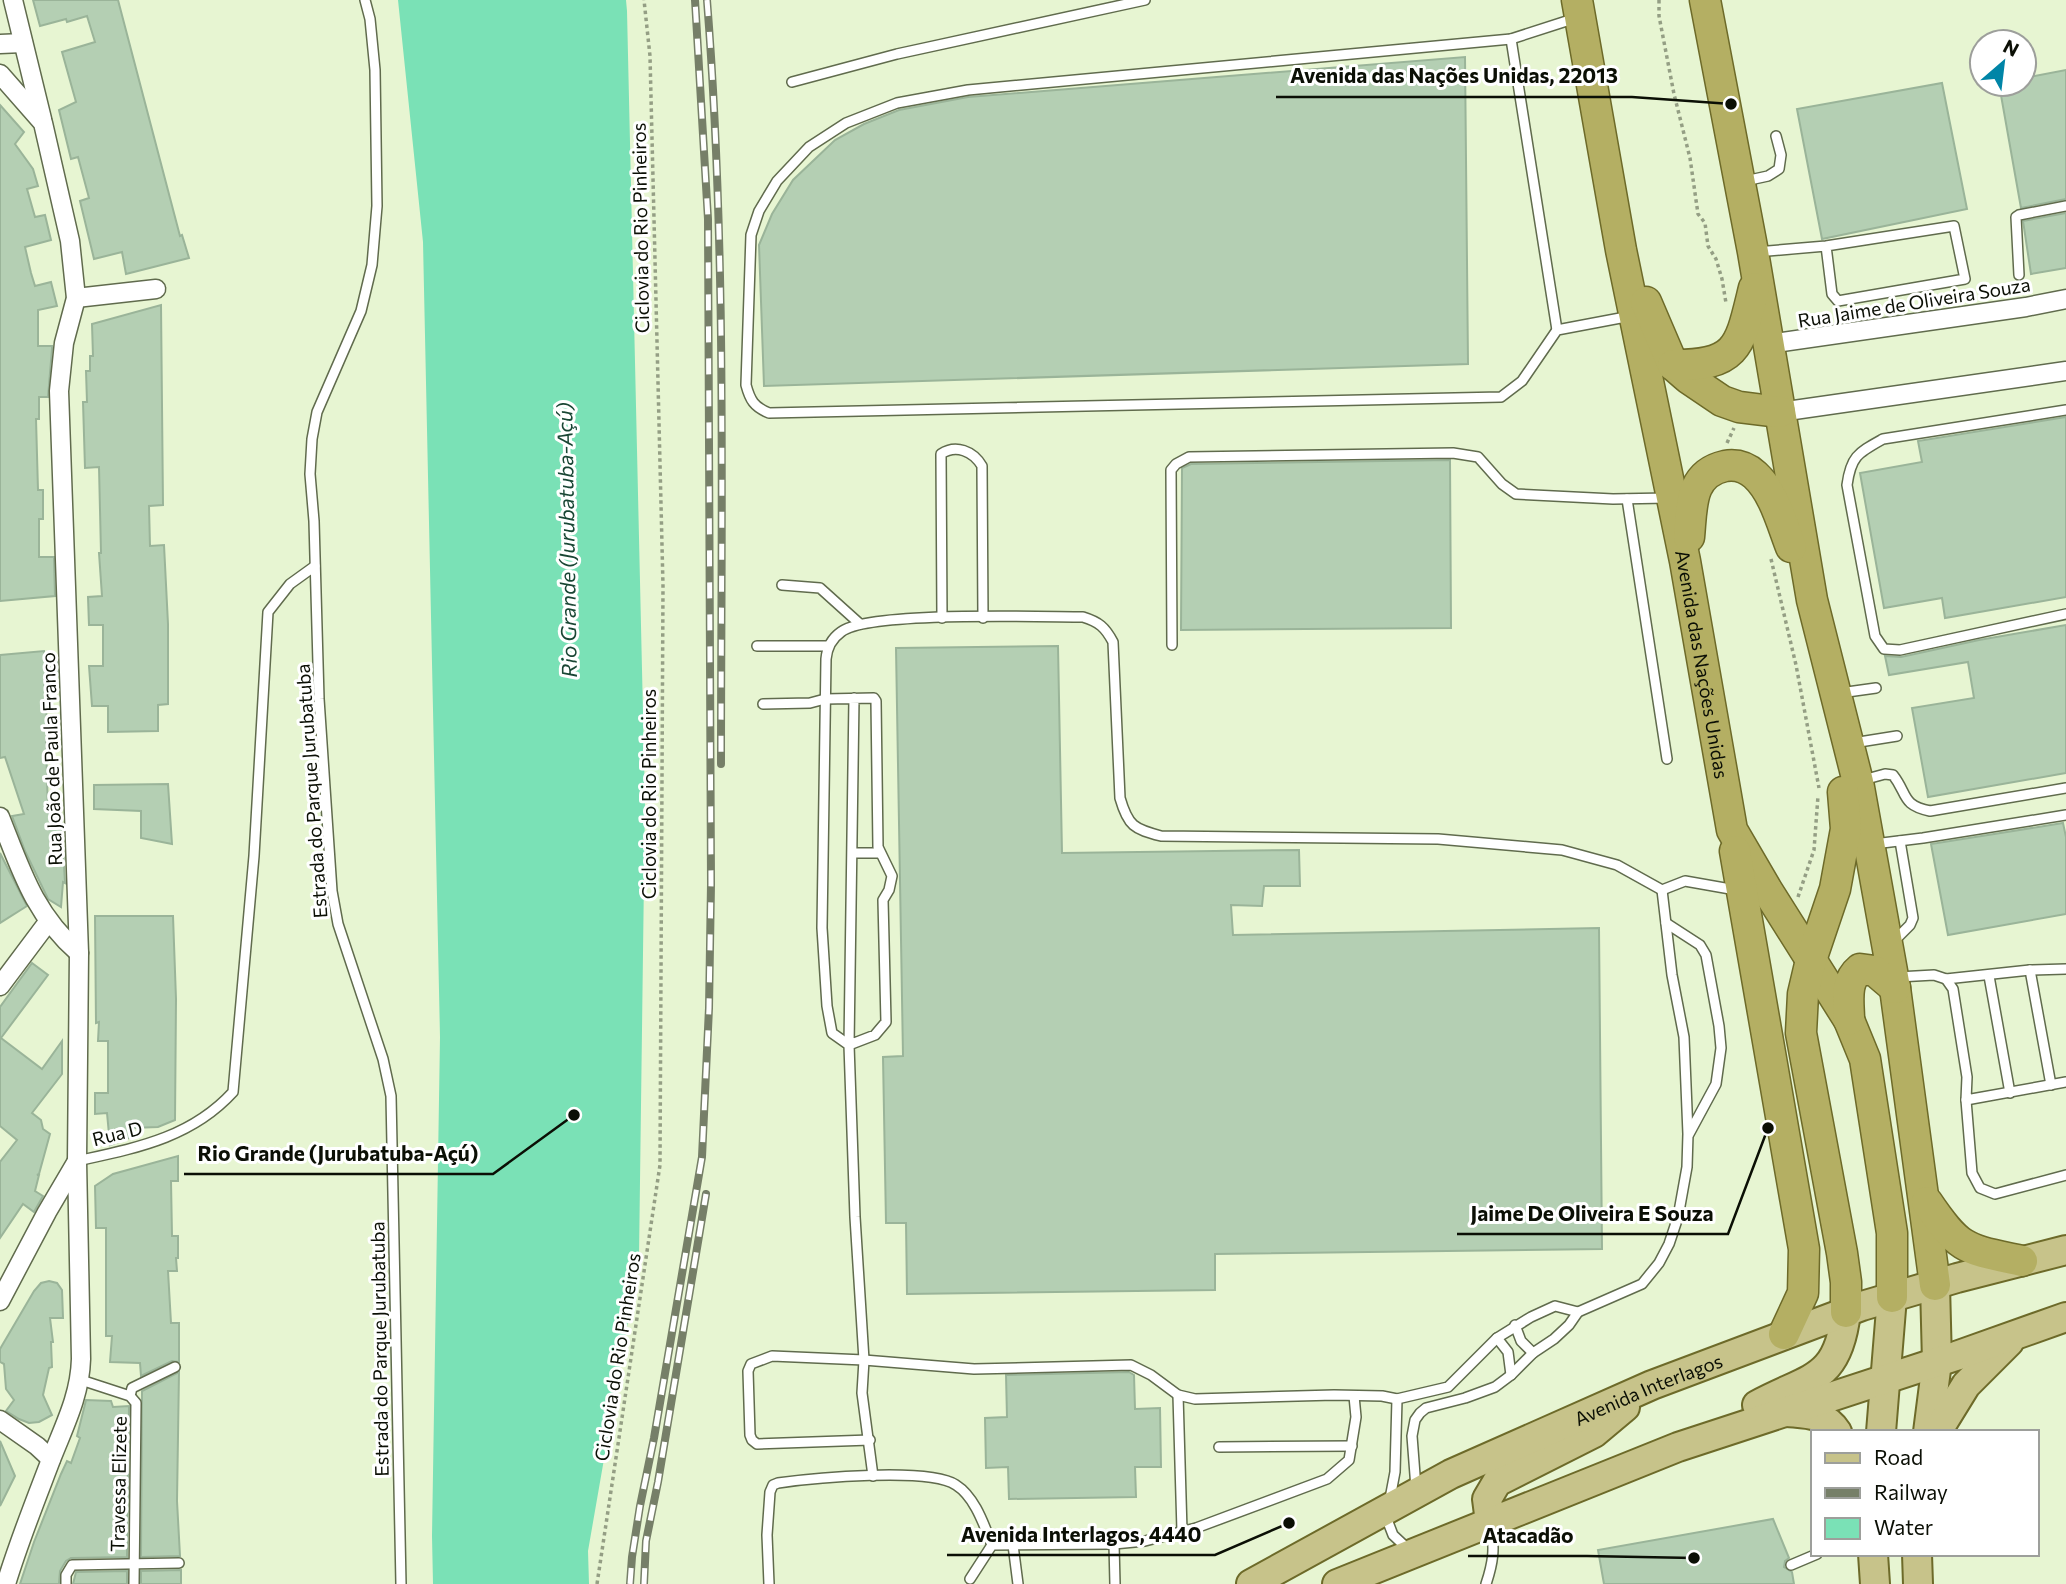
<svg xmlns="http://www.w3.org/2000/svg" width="2066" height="1584" viewBox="0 0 2066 1584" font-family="Commissioner,sans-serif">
  <rect width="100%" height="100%" fill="#e7f5d2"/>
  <path fill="#7ae1b6" d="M398 0H626L627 11 645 801 639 1258 588 1551 589 1584H433L432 1536 440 1037 423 242Z"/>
  <g fill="#b4cfb3" stroke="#9ab499" stroke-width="2">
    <path d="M33 0H118L180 236 182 235 189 258 126 274 122 252 94 259 80 201 89 198 78 157 71 159 59 110 76 102 62 52 95 42 87 16 67 22 66 19 40 26Z"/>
    <path d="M1465 57 1468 364 764 386 759 245 772 214 793 180 835 140 864 124 899 110 968 97Z"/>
    <path d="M2066 70V199L2021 208 1999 84H2024V78Z"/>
    <path d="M1942 83 1967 209 1822 239 1797 109Z"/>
    <path d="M0 105 24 132 15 144 33 169 38 186 27 189 35 217 45 215 51 240 25 247 31 273 35 286 51 282 57 306 38 310V346H52V349L48 397H39V419H36L38 490H43V519H39V557H54L55 596 0 601Z"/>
    <path d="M2066 213V268L2031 274 2023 221Z"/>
    <path d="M161 305 163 505 149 506 150 546 164 545 168 624V704L158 705V731L108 732V706H92L89 666H103V625H89L88 597 102 596 99 553H101L99 467 85 468 83 402H87L86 371H90V356H93L92 324Z"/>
    <path d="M2066 417V597L1945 618 1942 598 1884 608 1860 473 1922 462 1918 441Z"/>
    <path d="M1450 460 1451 628 1181 630 1182 468 1191 464Z"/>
    <path d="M2066 625V773L1928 797 1912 708 1974 698 1968 662 1889 675 1885 656 1901 657 1979 640Z"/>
    <path d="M1058 646 1062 853 1299 850 1300 886H1264L1262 906 1231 905 1233 935 1599 928 1602 1249 1215 1254V1290L907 1294 906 1223H886L883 1057 903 1056 896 648Z"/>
    <path d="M44 651 45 663 57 662 58 676 44 677 48 740H46L48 813 61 810 65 883 63 882 61 907 48 899 25 851 12 816 24 814 5 757 0 758V655Z"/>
    <path d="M168 784 172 844 141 838V811L94 809V785Z"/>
    <path d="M2063 823 2066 837V914L1948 935 1931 844Z"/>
    <path d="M0 853 27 906 0 923Z"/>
    <path d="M95 916H173L176 999 175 1120 158 1127 132 1128 135 1136 110 1145 107 1113 95 1114V1093H108V1041H98L99 1022 96 1023Z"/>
    <path d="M32 963 48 975 1 1038 42 1069 62 1041V1074L32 1113 41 1120 43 1129 50 1134 39 1174 37 1175H39L35 1191 43 1196 34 1212 23 1204 0 1238V1162L17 1140 0 1126V1007Z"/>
    <path d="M178 1156V1181H171L172 1236H178V1258H176L177 1271H168L171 1323H179V1362L172 1361 141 1376 140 1363 110 1362 112 1336H106V1228H96L95 1186 113 1174Z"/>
    <path d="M49 1281 57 1283 62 1290 63 1318H50L53 1342H51L52 1367 49 1368 43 1395 52 1415 39 1422 29 1423 19 1419 6 1411 14 1400 6 1389 4 1364 0 1362V1349L34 1291 41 1283Z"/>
    <path d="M179 1372 177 1501 180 1556 141 1557 142 1391Z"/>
    <path d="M1129 1372 1134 1375 1135 1409 1160 1408 1161 1467H1135L1136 1497 1009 1499 1008 1467 986 1468 985 1418 1007 1417 1006 1375Z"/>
    <path d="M86 1400 111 1401 113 1407 129 1406 127 1557 71 1558 66 1561 60 1571 59 1584H20L34 1542 61 1474 67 1461 71 1463 80 1438 77 1436Z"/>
    <path d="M0 1441 15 1476 0 1506Z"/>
    <path d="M1773 1519 1789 1558 1785 1561 1784 1567 1792 1572 1794 1584H1604L1598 1550Z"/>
    <path d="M181 1570V1584H141V1571Z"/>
    <path d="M127 1571V1584H73L76 1572Z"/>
  </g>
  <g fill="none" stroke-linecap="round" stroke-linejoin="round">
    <g stroke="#606b4d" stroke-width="12">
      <g id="service">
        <path d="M365 0 370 19 375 70 377 206 372 265 361 311 317 412 312 439 310 474 314 521 319 699 332 891 338 924 383 1059 391 1096 401 1584"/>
        <path d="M1576 18 1511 39 968 90 897 103 846 123 809 147 777 181 759 211 751 235 746 385C750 400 754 407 769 413L1501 397 1522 381 1557 330 1631 316"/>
        <path d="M1511 39 1557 330"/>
        <path d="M792 82 897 54 1145 0"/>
        <path d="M1745 181 1768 176 1779 169 1781 155 1776 136"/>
        <path d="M1756 252 1826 246 1954 226 1965 279 1838 301 1832 294 1826 246"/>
        <path d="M2019 275 2016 217 2019 215 2066 206"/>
        <path d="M2066 410 1883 439C1858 453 1851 456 1847 485L1875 636 1884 649 1900 650 2066 614"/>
        <path d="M1627 499 1667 759"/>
        <path d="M782 585 820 588 860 624"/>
        <path d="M942 618 941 454C956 444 973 451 982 466L983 618"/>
        <path d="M1172 645 1171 470 1176 464 1189 457 1453 453 1478 457 1502 484 1516 494 1613 499 1668 498"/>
        <path d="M757 646H828"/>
        <path d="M1840 693 1876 688"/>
        <path d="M763 704 810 703 825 699 874 698 876 701 878 847 892 876 889 890 883 900 886 1022 875 1035 849 1045 854 698"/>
        <path d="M1853 743 1897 736"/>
        <path d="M1863 780 1885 774 1893 775C1908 794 1901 805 1930 811L2066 788"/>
        <path d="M1874 844 1923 838 2066 815"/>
        <path d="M853 853H880"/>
        <path d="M1666 923 1700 945 1706 955 1719 1026 1721 1048 1716 1084 1689 1134"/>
        <path d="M1893 942 1910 925 1913 918 1900 841"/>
        <path d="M2030 970 2051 1085"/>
        <path d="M1989 976 2010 1093"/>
        <path d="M1898 977 1934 975 1946 979 2030 970 2066 969"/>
        <path d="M1946 979 1953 989 1967 1077 1966 1100 2066 1082"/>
        <path d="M1966 1100 1972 1173 1980 1188 1995 1194 2066 1175"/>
        <path d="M77 1161C136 1148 191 1138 233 1092L254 856 268 612 290 584 315 566"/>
        <path d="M1515 1325 1521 1341 1533 1353"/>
        <path d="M1497 1338 1508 1352 1511 1375"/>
        <path d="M81 1380 130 1396 136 1403 134 1584"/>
        <path d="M1178 1395 1182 1531"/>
        <path d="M130 1396 132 1388 175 1367"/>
        <path d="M870 1440 757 1444 752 1440 750 1435 748 1371 751 1364 772 1356 864 1360 974 1369 1131 1365 1151 1375 1178 1395 1195 1399 1334 1395 1382 1396 1397 1399"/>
        <path d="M1219 1447 1352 1446"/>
        <path d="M873 1476 862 1393 864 1360 855 1217 849 1045 832 1033 827 1006 822 928 826 659C827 648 831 639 841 632 867 611 1041 617 1083 617 1099 622 1105 627 1113 642L1120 798C1128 826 1134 829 1161 836L1438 839 1562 850 1617 865 1662 890 1685 881 1736 890"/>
        <path d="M1416 1488 1412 1436 1415 1420 1420 1413 1426 1408 1465 1398 1495 1387 1511 1375 1533 1353 1554 1339 1569 1325 1578 1312 1642 1284 1659 1263 1669 1244 1678 1217 1687 1167 1688 1134 1684 1037 1672 975 1662 890"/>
        <path d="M1114 1544 1115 1584"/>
        <path d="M1013 1545 1018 1584"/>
        <path d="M1409 1550 1393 1535 1388 1522V1509L1395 1472 1397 1399 1448 1387 1497 1338 1531 1317 1555 1306 1578 1312"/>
        <path d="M1791 1565 1817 1554"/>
        <path d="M970 1579 992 1545 1114 1544 1145 1541 1196 1528 1327 1479 1349 1460 1356 1417 1354 1396"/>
        <path d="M66 1584V1575L72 1565 179 1563"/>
        <path d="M769 1584 767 1535 770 1492 773 1485 778 1483C813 1478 929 1467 956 1485 975 1497 984 1525 992 1545"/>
        <path d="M1486 1584C1493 1563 1495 1549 1491 1527"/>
      </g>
    </g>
    <g stroke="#606b4d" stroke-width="21">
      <g id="minor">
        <path d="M13 0 42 119"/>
        <path d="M0 44 23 43"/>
        <path d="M0 74 43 123 70 241 76 298 64 343 59 391 79 953 77 1161 81 1359C80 1395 65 1424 52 1457 36 1499 19 1541 6 1584"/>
        <path d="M76 298 156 289"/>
        <path d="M1769 344 2026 307 2066 299"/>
        <path d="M1780 412 2066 371"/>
        <path d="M0 817C21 870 34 914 79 953"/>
        <path d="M0 986 48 922"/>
        <path d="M0 1301 47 1212 77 1161"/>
        <path d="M0 1420 37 1446 51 1459"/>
      </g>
    </g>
    <g stroke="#6d6a29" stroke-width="32">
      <g id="primary">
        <path d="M1757 1405C1810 1376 1838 1382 1846 1312"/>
        <path d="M1787 1412C1807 1414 1825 1413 1837 1432"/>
        <path d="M1881 1432 1892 1297"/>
        <path d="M1928 1432 1937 1362 1935 1285"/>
        <path d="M1937 1432 1966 1385 2009 1342"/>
        <path d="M1490 1522 1487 1499 1497 1482 1594 1433 1625 1407"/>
        <path d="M1873 1554 1875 1584"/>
        <path d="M1917 1554 1918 1584"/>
        <path id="s1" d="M1251 1584 1451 1474 1652 1385 1862 1306 1957 1278 2066 1250"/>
        <path d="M1337 1584 1678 1447 1956 1356 2066 1317"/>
      </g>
    </g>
    <g stroke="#6d6a29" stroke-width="33">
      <g id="trunk">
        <path id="s2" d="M1577 0 1621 250 1685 561 1732 830 1767 890 1849 1020 1865 1059 1892 1233V1297"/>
        <path d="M1705 0 1753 252 1812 600 1858 782 1895 988 1935 1285"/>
        <path d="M1646 302 1673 365 1688 378 1722 401 1739 407 1780 412"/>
        <path d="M1673 365C1739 366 1740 345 1754 288"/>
        <path d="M1689 537C1692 507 1689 474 1725 466 1736 464 1746 467 1755 475 1774 492 1782 524 1791 547"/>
        <path d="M1843 792 1846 829 1835 889 1811 960 1803 994 1801 1033 1842 1253 1846 1282V1312"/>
        <path d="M1735 851 1804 1249 1803 1293 1784 1334"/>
        <path d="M1849 1020C1849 1002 1844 982 1860 969L1875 971 1895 988"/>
        <path d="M1927 1202C1960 1251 1966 1249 2022 1261"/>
      </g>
    </g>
    <g stroke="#949e84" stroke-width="3.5" stroke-dasharray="3.5 3.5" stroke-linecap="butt">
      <path d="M1659 0V16L1674 94 1690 158 1698 214 1705 223 1708 246 1716 259 1722 279 1726 303"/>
      <path d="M1727 443 1734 428"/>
      <path d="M1771 559 1796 665 1819 788"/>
      <path d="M1798 897 1814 850 1818 796"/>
      <path d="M597 1584 660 1165 663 586 650 56 644 0"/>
    </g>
    <use href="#service" stroke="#fff" stroke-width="9"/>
    <use href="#minor" stroke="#fff" stroke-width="18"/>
    <use href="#primary" stroke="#c7c38a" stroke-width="28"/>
    <use href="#trunk" stroke="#b4af63" stroke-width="30"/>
    <g stroke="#767f68" stroke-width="8">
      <g id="rail">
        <path d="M707 0C727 255 721 509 721 764"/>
        <path d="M630 1584 632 1557 640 1506 654 1438 702 1157 709 1008 711 884 708 219 695 0"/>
        <path d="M644 1584 646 1541 658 1482 706 1194"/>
      </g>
    </g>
    <use href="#rail" stroke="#fff" stroke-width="5" stroke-dasharray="16" stroke-linecap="butt"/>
  </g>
  <g text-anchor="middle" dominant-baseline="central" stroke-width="6" stroke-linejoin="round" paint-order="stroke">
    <g font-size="19" fill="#0b0f05" stroke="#fff">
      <text transform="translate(640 228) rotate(-91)">Ciclovia do Rio Pinheiros</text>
      <text transform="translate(1914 302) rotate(-9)">Rua Jaime de Oliveira Souza</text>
      <text stroke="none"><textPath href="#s2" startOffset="676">Avenida das Nações Unidas</textPath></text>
      <text transform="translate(51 759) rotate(-92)">Rua João de Paula Franco</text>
      <text transform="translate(311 791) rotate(-94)">Estrada do Parque Jurubatuba</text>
      <text transform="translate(648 794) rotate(-90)">Ciclovia do Rio Pinheiros</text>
      <text transform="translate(117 1133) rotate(-14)">Rua D</text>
      <text transform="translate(379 1349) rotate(-91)">Estrada do Parque Jurubatuba</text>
      <text transform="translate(617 1357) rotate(-81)">Ciclovia do Rio Pinheiros</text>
      <text stroke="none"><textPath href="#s1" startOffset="443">Avenida Interlagos</textPath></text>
      <text transform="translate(118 1484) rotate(-89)">Travessa Elizete</text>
    </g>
    <g font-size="21" font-style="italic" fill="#194634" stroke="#fff">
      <text transform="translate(566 540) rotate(-91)">Rio Grande (Jurubatuba-Açú)</text>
    </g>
  </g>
  <path fill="none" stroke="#0b0f05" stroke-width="2.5" d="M1731 104L1632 97H1276M574 1115L493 1174H184M1768 1128L1728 1234H1457M1289 1523L1215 1555H947M1694 1558L1587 1556H1468"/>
  <g fill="#0b0f05" stroke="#fff" stroke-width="2.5">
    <circle cx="1731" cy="104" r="7"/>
    <circle cx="574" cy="1115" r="7"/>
    <circle cx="1768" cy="1128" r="7"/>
    <circle cx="1289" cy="1523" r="7"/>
    <circle cx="1694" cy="1558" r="7"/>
  </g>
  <g font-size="21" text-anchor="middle" font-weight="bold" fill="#0b0f05" stroke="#fff" stroke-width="6" stroke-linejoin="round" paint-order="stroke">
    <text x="1454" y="83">Avenida das Nações Unidas, 22013</text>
    <text x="338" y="1161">Rio Grande (Jurubatuba-Açú)</text>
    <text x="1592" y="1221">Jaime De Oliveira E Souza</text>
    <text x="1081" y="1542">Avenida Interlagos, 4440</text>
    <text x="1528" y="1543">Atacadão</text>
  </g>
  <rect x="1811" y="1430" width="228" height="126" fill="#ffffff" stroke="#9d9f9b" stroke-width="2"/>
  <rect x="1825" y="1453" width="35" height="10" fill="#c7c38a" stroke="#9d9f9b" stroke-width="2"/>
  <text x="1874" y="1465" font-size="21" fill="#0b0f05">Road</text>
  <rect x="1825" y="1488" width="35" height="10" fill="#767f68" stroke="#9d9f9b" stroke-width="2"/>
  <text x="1874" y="1500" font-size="21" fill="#0b0f05">Railway</text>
  <rect x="1825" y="1518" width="35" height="21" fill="#7ae1b6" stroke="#9d9f9b" stroke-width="2"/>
  <text x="1874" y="1535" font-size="21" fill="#0b0f05">Water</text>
  <g transform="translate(2003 63) rotate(28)"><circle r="33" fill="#ffffff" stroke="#9d9f9b" stroke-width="2"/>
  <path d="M0-5L12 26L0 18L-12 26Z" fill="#0085a7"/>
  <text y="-10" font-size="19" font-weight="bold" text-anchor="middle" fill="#0b0f05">N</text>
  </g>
</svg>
